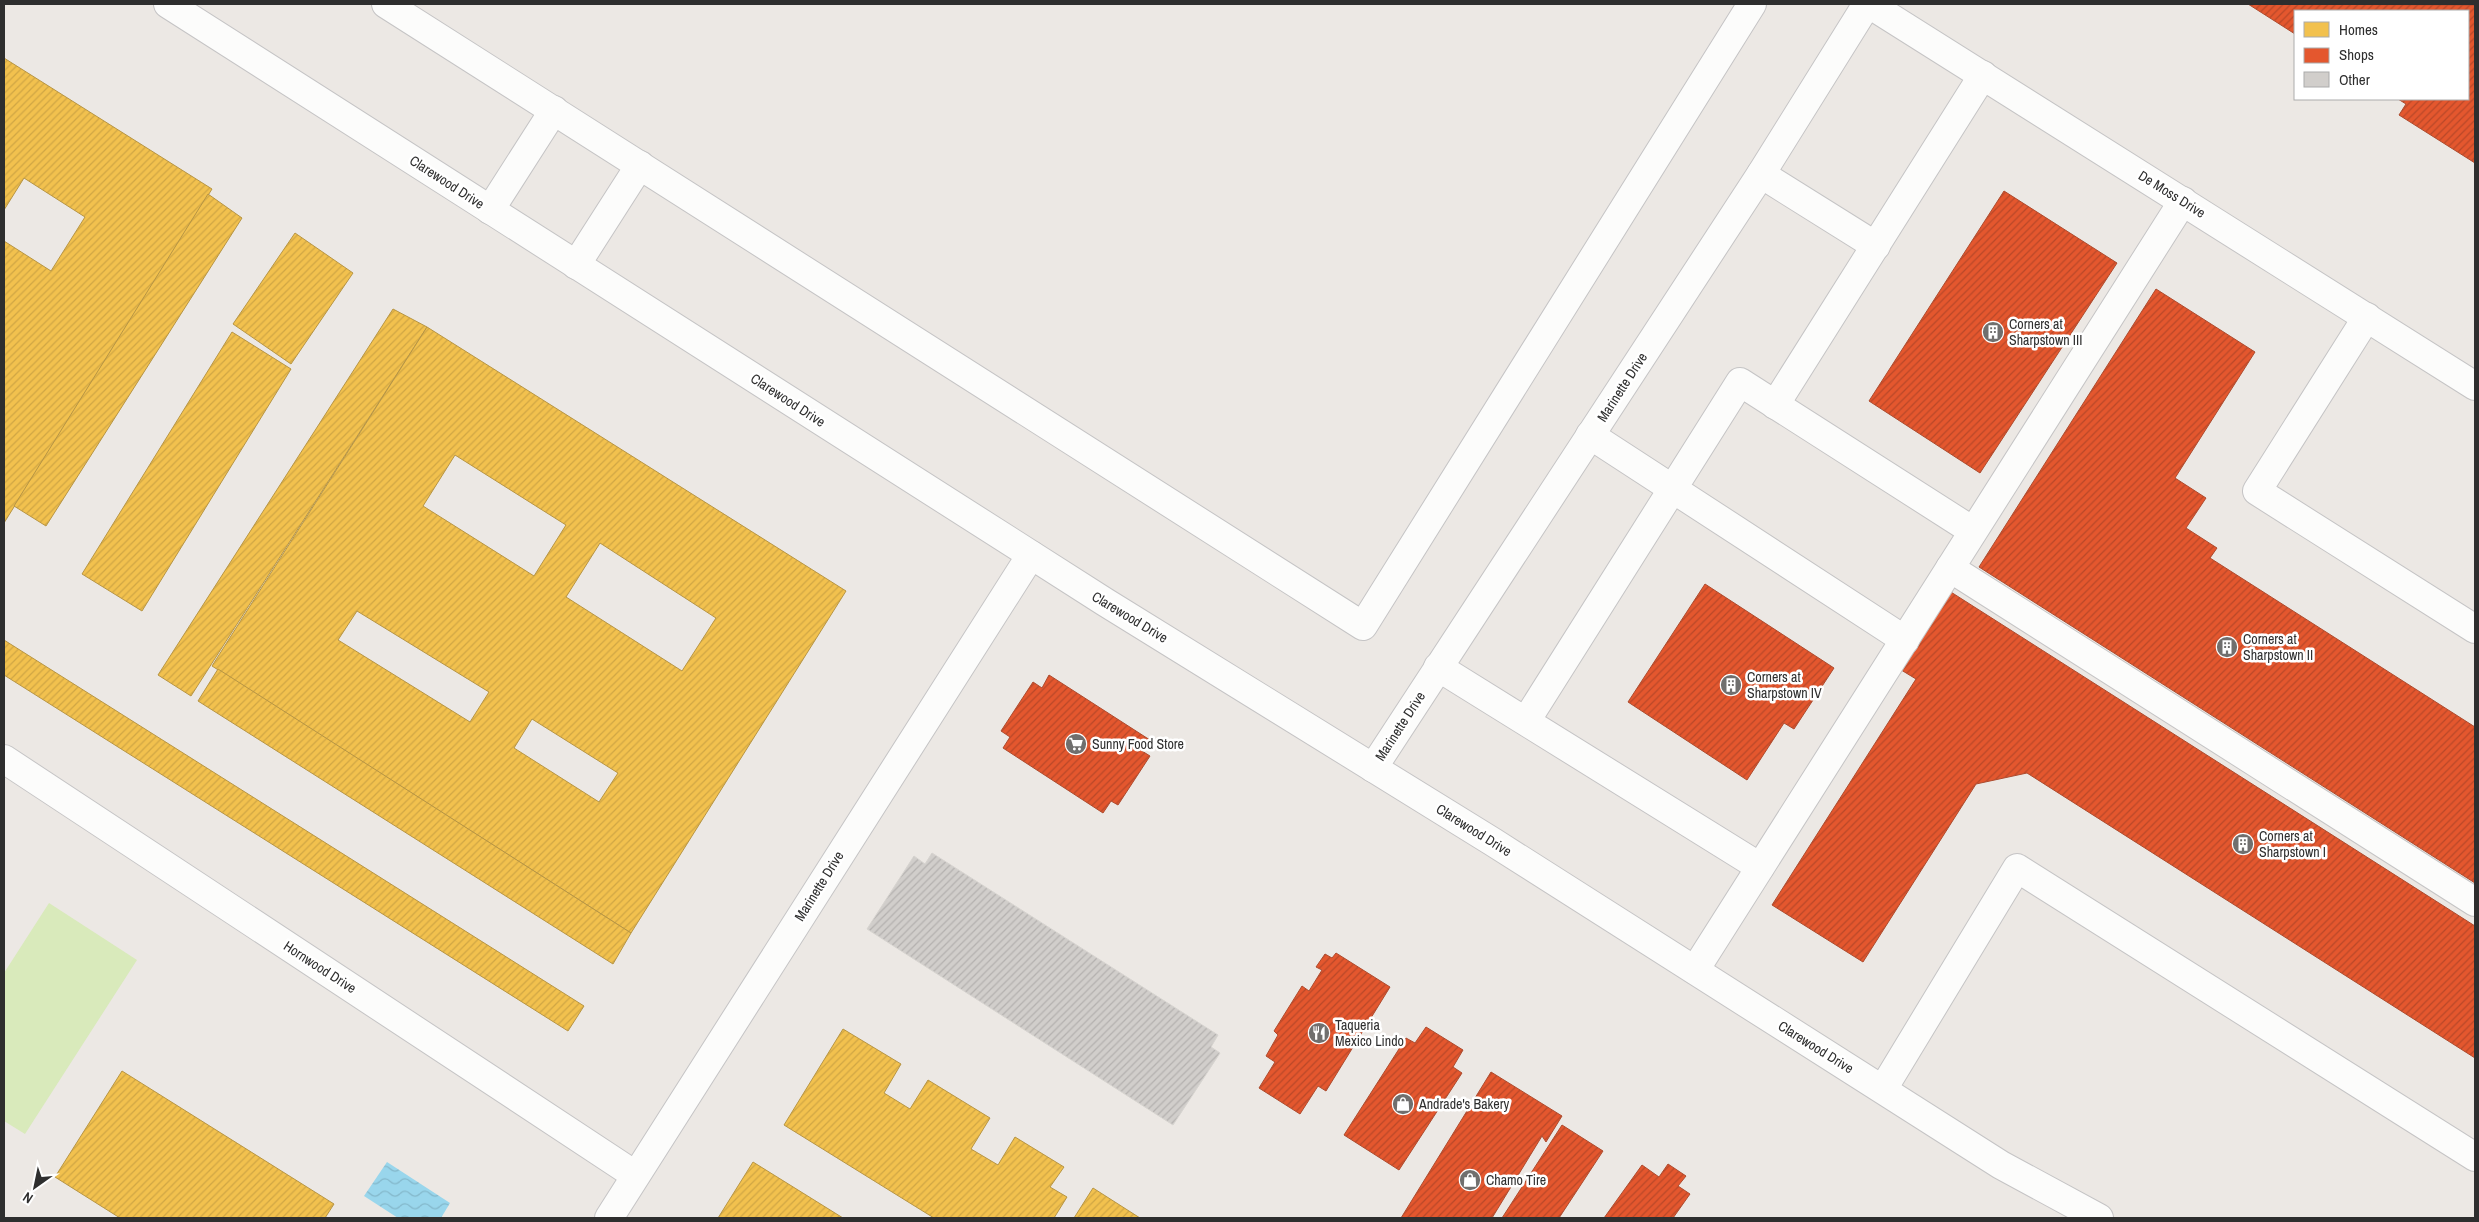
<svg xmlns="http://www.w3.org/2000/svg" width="2479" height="1222" viewBox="0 0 2479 1222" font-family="'Archivo Narrow',sans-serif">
  <defs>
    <pattern id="water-waves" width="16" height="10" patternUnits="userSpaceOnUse" patternTransform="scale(1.25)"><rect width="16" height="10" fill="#99d6ec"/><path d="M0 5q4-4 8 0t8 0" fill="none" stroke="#84b8cb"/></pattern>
    <pattern id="homes-hatch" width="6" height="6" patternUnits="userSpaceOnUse" patternTransform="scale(1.25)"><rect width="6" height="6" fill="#f2c14e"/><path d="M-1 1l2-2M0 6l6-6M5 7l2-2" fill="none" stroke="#d0a644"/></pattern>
    <pattern id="shops-hatch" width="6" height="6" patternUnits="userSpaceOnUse" patternTransform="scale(1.25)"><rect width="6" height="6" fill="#e4572e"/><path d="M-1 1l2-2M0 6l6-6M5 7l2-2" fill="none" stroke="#b94828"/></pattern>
    <pattern id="building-hatch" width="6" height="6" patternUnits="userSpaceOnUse" patternTransform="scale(1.25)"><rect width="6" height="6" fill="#d1cecb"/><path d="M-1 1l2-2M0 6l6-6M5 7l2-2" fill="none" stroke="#b4b1af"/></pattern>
  </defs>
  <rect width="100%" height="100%" fill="#ece8e4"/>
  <path fill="#d9eabb" d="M49 903 137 960 25 1134 4 1121V973Z"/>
  <path fill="url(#water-waves)" d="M387 1162 450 1203 441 1218H398L364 1196Z"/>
  <g fill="url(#homes-hatch)" stroke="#b79544" fill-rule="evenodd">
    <path d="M4 58 212 189 4 523V241L51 271 85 217 24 178 4 210Z"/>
    <path d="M208 194 242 218 46 526 14 506Z"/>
    <path d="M295 233 353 273 291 364 233 324Z"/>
    <path d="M393 309 427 327 191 696 158 675Z"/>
    <path d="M427 327 846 591 631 933 212 666ZM455 455 566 525 534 576 423 506ZM600 543 716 618 682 671 566 597ZM357 611 489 692 470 722 338 640ZM532 719 618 773 599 802 514 748Z"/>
    <path d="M232 332 291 369 142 611 82 574Z"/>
    <path d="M4 640 584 1006 568 1031 4 675Z"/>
    <path d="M218 669 631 933 613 964 198 701Z"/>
    <path d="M843 1029 901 1064 884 1093 910 1109 928 1080 990 1118 971 1149 998 1165 1015 1137 1064 1167 1050 1187 1067 1197 1054 1218H934L784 1125Z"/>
    <path d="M122 1071 334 1204 325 1218H120L55 1177Z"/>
    <path d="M753 1162 843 1218H718Z"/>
    <path d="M1093 1188 1140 1218H1074Z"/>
  </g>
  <g fill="url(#shops-hatch)" stroke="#ad4b2e">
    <path d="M2248 4 2475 5V163L2399 115 2406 104 2398 99H2468V11H2295V34Z"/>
    <path d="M2004 191 2117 263 1980 473 1869 401Z"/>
    <path d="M2156 289 2255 352 2175 478 2206 498 2186 528 2217 548 2210 558 2475 727V883L1979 567Z"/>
    <path d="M1705 584 1834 668 1794 729 1784 723 1747 780 1628 702Z"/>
    <path d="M1943 587 2475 926V1058L2027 773 1976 784 1863 962 1772 905 1916 679 1893 665Z"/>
    <path d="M1049 675 1150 740 1142 751 1150 756 1118 805 1111 801 1103 813 1003 748 1010 737 1001 731 1033 682 1042 688Z"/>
    <path d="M1336 953 1390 987 1326 1091 1318 1086 1300 1114 1259 1088 1275 1062 1266 1056 1278 1035 1274 1031 1302 986 1309 991 1322 970 1316 967 1325 954 1332 958Z"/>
    <path d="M1426 1027 1463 1050 1453 1067 1462 1073 1399 1170 1344 1135 1406 1038 1415 1043Z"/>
    <path d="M1491 1072 1562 1116 1546 1142 1542 1136 1492 1218H1401Z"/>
    <path d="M1562 1125 1603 1151 1559 1218H1502Z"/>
    <path d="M1668 1164 1686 1176 1678 1186 1690 1194 1673 1218H1604L1642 1165 1659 1177Z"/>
  </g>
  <path fill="url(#building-hatch)" stroke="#d7d4d0" d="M932 853 1218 1035 1211 1047 1220 1053 1173 1125 867 929 914 856 925 864Z"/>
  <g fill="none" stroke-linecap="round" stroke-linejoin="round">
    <g stroke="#c5c4c5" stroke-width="30">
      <g id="minor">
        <path d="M168 4 1105 602 1493 842 2001 1165 2099 1218"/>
        <path d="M386 4 1363 626 1752 4"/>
        <path d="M1869 4 2475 386"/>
        <path d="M1761 174 1876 246"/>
        <path d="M490 210 554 110"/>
        <path d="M576 265 640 165"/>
        <path d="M2367 317 2257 491 2475 629"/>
        <path d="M1775 405 1983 75"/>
        <path d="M1590 435 1905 640"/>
        <path d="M1950 568 2475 902"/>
        <path d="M1438 667 1760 867"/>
        <path d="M1526 721 1740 382 1973 531"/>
        <path d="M4 759 635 1175"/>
        <path d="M1373 768 1761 174 1867 4"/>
        <path d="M1695 970 2183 201"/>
        <path d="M1883 1089 2017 868 2475 1157"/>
        <path d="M609 1218 1031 555"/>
      </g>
    </g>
    <use href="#minor" stroke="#fcfcfb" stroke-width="28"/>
  </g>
  <defs>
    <g id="building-disc" transform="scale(1.125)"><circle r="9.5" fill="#706f6e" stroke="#fff"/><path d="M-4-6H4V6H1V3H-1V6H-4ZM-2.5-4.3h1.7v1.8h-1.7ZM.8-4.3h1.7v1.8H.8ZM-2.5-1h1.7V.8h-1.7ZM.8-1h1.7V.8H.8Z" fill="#fff"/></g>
    <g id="supermarket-disc" transform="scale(1.125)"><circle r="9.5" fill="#706f6e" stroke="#fff"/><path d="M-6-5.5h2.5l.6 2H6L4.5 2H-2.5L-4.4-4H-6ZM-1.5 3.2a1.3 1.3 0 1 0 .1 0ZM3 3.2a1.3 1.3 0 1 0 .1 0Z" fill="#fff"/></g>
    <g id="restaurant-disc" transform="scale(1.125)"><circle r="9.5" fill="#706f6e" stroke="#fff"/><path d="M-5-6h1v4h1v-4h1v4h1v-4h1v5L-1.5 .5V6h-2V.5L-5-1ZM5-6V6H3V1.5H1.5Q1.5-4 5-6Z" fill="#fff"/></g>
    <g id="shop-disc" transform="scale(1.125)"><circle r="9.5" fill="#706f6e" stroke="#fff"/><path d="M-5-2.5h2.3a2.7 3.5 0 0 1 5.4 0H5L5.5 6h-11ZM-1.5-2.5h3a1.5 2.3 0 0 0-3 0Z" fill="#fff"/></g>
  </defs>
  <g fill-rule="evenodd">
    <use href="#building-disc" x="1993" y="332"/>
    <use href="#building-disc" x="2227" y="647"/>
    <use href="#building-disc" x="1731" y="685"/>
    <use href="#supermarket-disc" x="1076" y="744"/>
    <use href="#building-disc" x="2243" y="844"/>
    <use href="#restaurant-disc" x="1319" y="1033"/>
    <use href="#shop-disc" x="1403" y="1104"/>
    <use href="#shop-disc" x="1470" y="1180"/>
  </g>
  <g text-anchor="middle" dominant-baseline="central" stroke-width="5" stroke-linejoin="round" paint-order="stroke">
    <g font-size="14" fill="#2e2e2e" stroke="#fff">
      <text transform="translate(447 182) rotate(33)">Clarewood Drive</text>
      <text transform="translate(2172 194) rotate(32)">De Moss Drive</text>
      <text transform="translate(1622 387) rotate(-57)">Marinette Drive</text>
      <text transform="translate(788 400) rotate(33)">Clarewood Drive</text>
      <text transform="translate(1130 617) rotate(31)">Clarewood Drive</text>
      <text transform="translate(1400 726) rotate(-57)">Marinette Drive</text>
      <text transform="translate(1474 830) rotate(32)">Clarewood Drive</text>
      <text transform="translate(819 886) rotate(-58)">Marinette Drive</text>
      <text transform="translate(320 967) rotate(33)">Hornwood Drive</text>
      <text transform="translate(1816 1047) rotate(32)">Clarewood Drive</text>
    </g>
    <g font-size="14" fill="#2e2e2e" stroke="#fff" text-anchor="start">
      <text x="2009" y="324">Corners at<tspan x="2009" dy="16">Sharpstown III</tspan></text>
      <text x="2243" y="639">Corners at<tspan x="2243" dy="16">Sharpstown II</tspan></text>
      <text x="1747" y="677">Corners at<tspan x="1747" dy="16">Sharpstown IV</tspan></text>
      <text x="1092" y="744">Sunny Food Store</text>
      <text x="2259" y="836">Corners at<tspan x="2259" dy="16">Sharpstown I</tspan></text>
      <text x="1335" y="1025">Taqueria<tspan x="1335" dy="16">Mexico Lindo</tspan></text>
      <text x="1419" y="1104">Andrade's Bakery</text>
      <text x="1486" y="1180">Chamo Tire</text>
    </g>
  </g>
  <rect width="2479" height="1222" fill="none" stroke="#2e2e2e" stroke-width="10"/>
  <rect x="2294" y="10" width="175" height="90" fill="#ffffff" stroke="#ababab"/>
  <rect x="2304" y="22" width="25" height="15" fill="#f2c14e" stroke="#ababab"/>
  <text x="2339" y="35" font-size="15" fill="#2e2e2e">Homes</text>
  <rect x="2304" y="48" width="25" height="15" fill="#e4572e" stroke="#ababab"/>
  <text x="2339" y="60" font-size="15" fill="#2e2e2e">Shops</text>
  <rect x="2304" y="72" width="25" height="15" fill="#d1cecb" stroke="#ababab"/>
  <text x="2339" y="85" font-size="15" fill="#2e2e2e">Other</text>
  <g transform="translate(35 1187) rotate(213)" stroke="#ffffff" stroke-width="4" paint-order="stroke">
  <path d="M0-4L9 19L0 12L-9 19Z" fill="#2e2e2e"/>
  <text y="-8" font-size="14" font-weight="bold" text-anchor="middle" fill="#2e2e2e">N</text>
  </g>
</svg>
